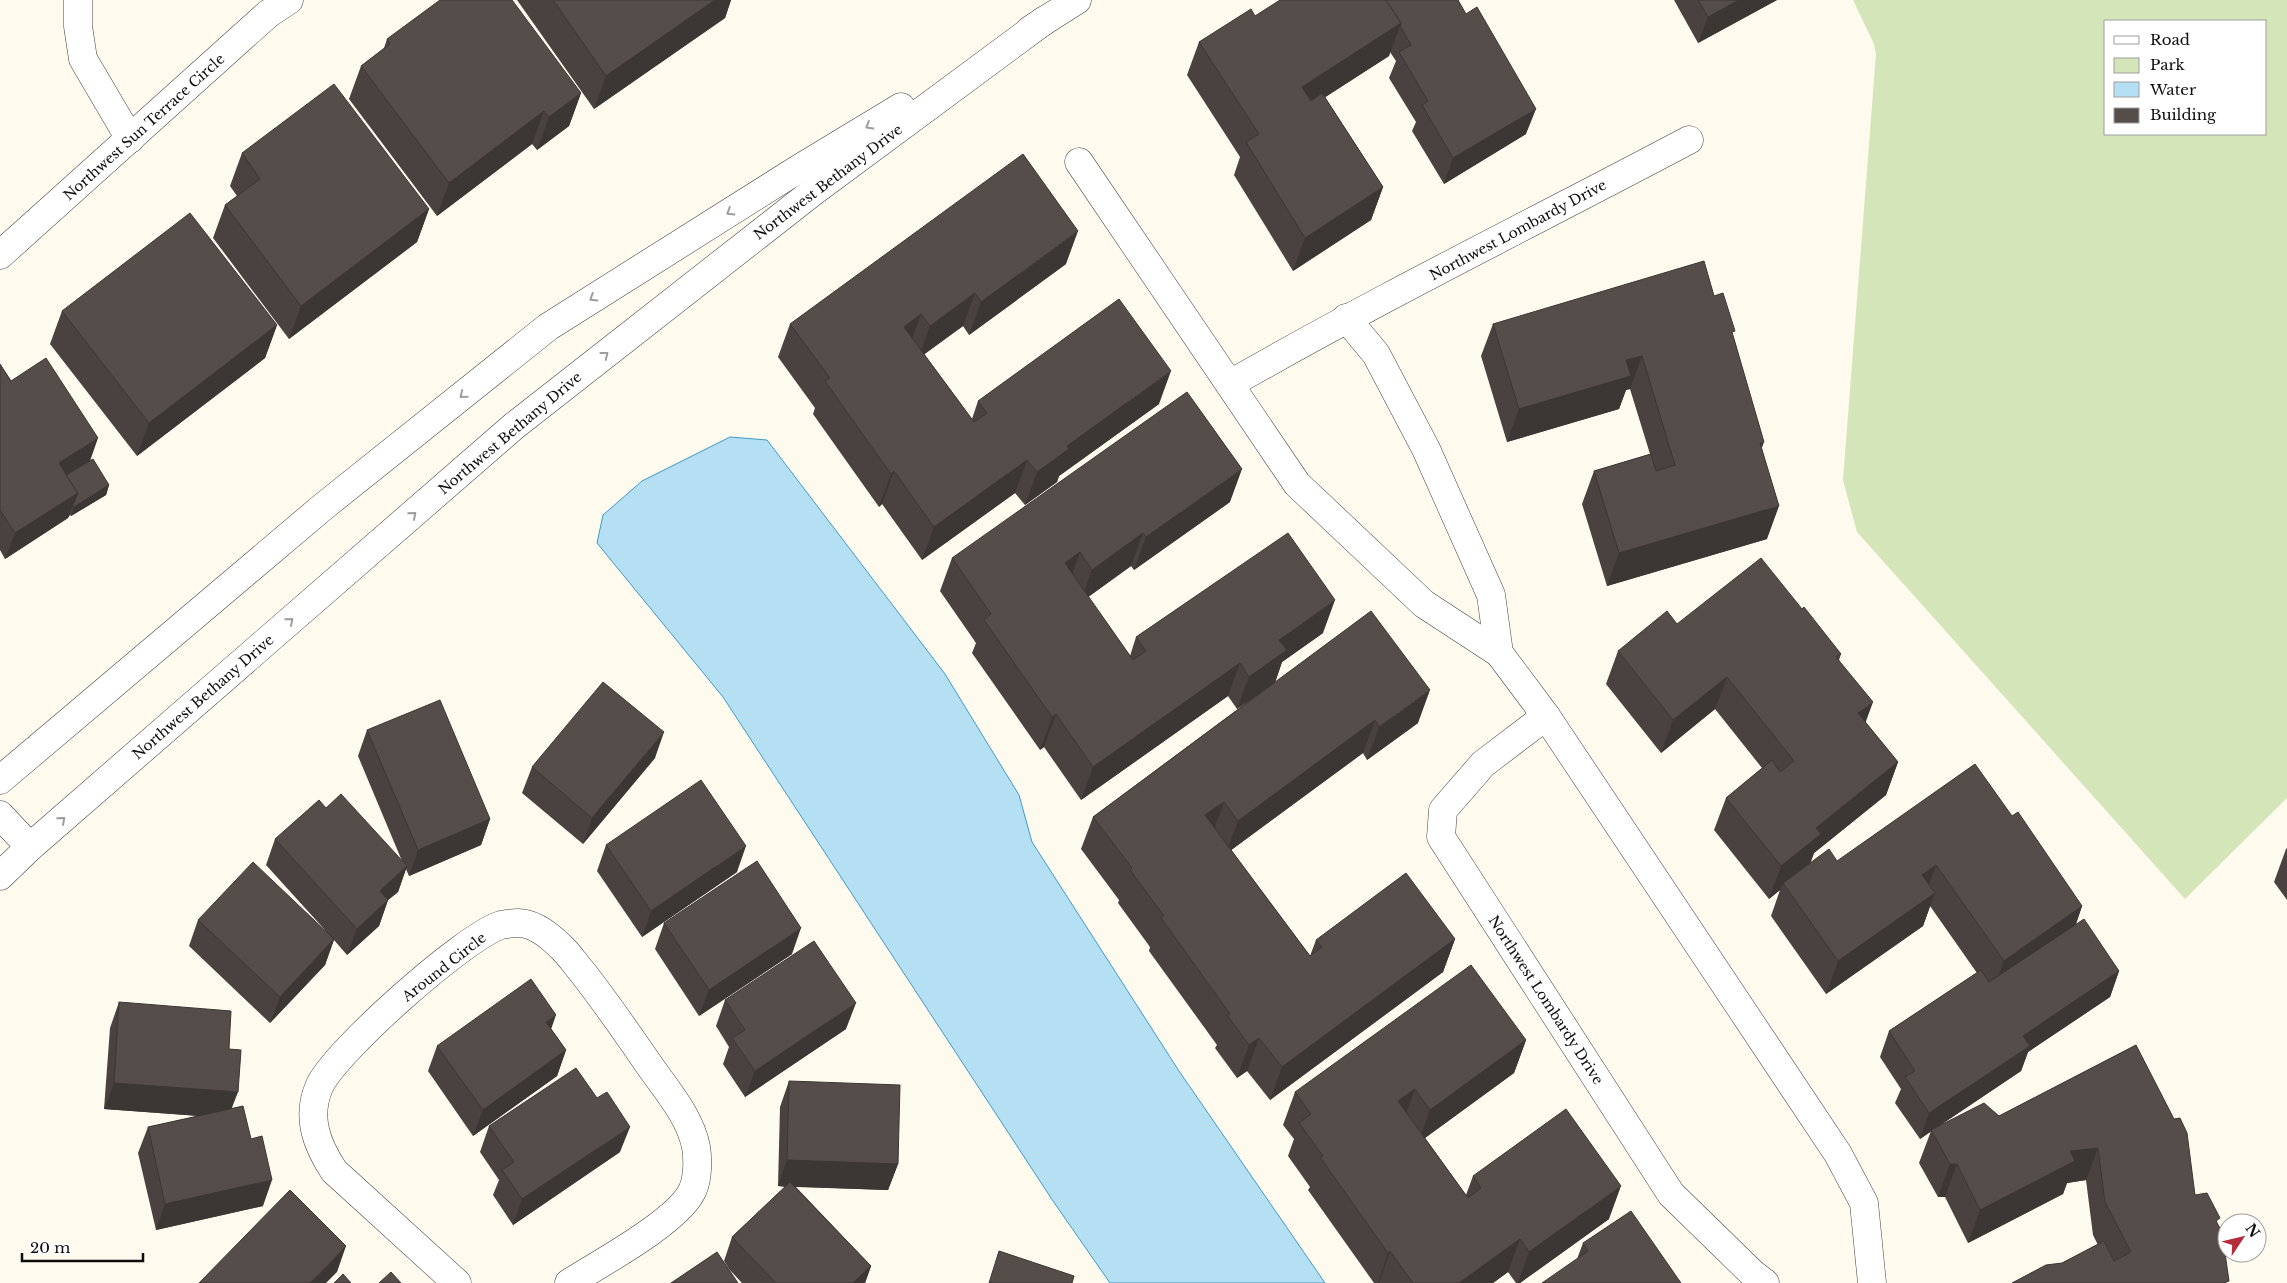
<svg xmlns="http://www.w3.org/2000/svg" width="2287" height="1283" viewBox="0 0 2287 1283" font-family="'Libre Baskerville',serif">
  <rect width="100%" height="100%" fill="#fefaed"/>
  <path fill="#d4e6b9" fill-rule="evenodd" d="M1853 0H2287V798L2185 899 1857 532 1843 480 1876 54 1874 44ZM2266 21V134H2106V21Z"/>
  <path fill="#b5e0f3" stroke="#3f99c6" d="M730 437 767 440 945 674 1019 795 1032 842 1179 1071 1325 1283H1110L1053 1201 723 697 597 543 603 515 642 481Z"/>
  <g fill="none" stroke-linecap="round" stroke-linejoin="round">
    <g stroke="#404040" stroke-width="29">
      <g id="minor">
        <path d="M78 0V26L83 59 130 139"/>
        <path d="M1030 30 1077 0"/>
        <path d="M1079 162 1297 484 1424 604 1499 653"/>
        <path d="M0 255 268 14 289 0"/>
        <path d="M1346 318 1376 354 1426 449 1491 595 1499 653 1546 716 1838 1154 1864 1203 1872 1283"/>
        <path d="M1230 384C1380 298 1536 221 1689 140"/>
        <path d="M1546 716 1483 764 1443 810 1441 837 1671 1194 1752 1273 1765 1283"/>
        <path d="M0 780 324 506 548 327 800 168 901 107"/>
        <path d="M0 815 30 847"/>
        <path d="M0 876 30 847 514 426 814 191 1045 20"/>
        <path d="M457 1283 334 1171C317 1145 306 1118 319 1087 333 1053 465 936 501 925 506 924 513 923 518 923 534 923 550 936 561 947 569 954 576 965 583 973 605 1001 625 1030 645 1059 663 1086 690 1115 696 1147 698 1159 698 1177 693 1189 681 1220 599 1264 569 1283"/>
      </g>
    </g>
    <use href="#minor" stroke="#fff" stroke-width="28"/>
  </g>
  <g fill="#494240">
    <path d="M517 0H731L725 18 594 109Z"/>
    <path d="M1458 0 1526 134 1444 184 1412 131 1416 122 1389 78 1396 61 1390 52 1389 56 1325 97 1383 187 1371 220 1293 271 1234 175 1240 157 1187 75 1199 42 1255 16Z"/>
    <path d="M1674 0H1777L1698 43Z"/>
    <path d="M387 39 581 93 569 126 537 150 532 144 437 216 349 99 361 66 384 48Z"/>
    <path d="M242 153 429 209 417 242 289 339 213 238 225 205 237 196 230 186Z"/>
    <path d="M1066 264 969 335 963 326 924 354 972 419 978 401 1159 404 1059 476 1057 482 1025 505 1015 493 922 560 882 504 879 507 847 462 813 414 815 408 778 357 790 324Z"/>
    <path d="M1714 296 1733 337 1762 448 1767 539 1607 586 1582 504 1594 471 1650 454 1630 389 1626 390 1619 409 1507 442 1481 356 1493 324Z"/>
    <path d="M62 311 277 325 265 358 137 456 50 344Z"/>
    <path d="M0 364 11 381 90 460 109 485 106 495 71 516 70 515 68 518 5 559 0 550Z"/>
    <path d="M1230 502 1134 570 1131 566 1088 597 1130 656 1136 637 1323 633 1282 662 1275 682 1418 723 1367 760 1363 753 1231 850 1310 956 1316 940 1455 939 1443 972 1270 1100 1247 1071 1237 1078 1215 1048 1217 1045 1149 951 1150 947 1118 903 1119 900 1081 849 1093 817 1250 700 1237 709 1228 696 1081 800 1044 747 1040 750 972 653 976 643 940 591 952 558Z"/>
    <path d="M1802 609 1841 654 1839 660 1865 722 1898 762 1886 795 1814 853 1810 863 1837 861 2012 816 2082 906 2076 924 2119 971 2110 997 2028 1052 2021 1071 1937 1127 1999 1116 2136 1045 2195 1195 2218 1224 2229 1281 2062 1263 2098 1245 2093 1235 2086 1180 2067 1183 2063 1194 1968 1243 1945 1197H1938L1919 1163 1931 1131 1920 1139 1895 1103 1901 1089 1880 1057 1889 1031 1977 973 1930 906 1923 926 1826 994 1771 916 1780 890 1769 899 1714 830 1726 798 1762 768 1715 709 1661 753 1606 684 1618 651 1677 624Z"/>
    <path d="M367 730 490 819 481 845 409 876 406 869 398 892 388 900 379 926 347 955 334 940 325 965 270 1023 189 946 198 920 325 930 266 865 275 839 326 808 402 861 358 756Z"/>
    <path d="M655 758 583 844 522 793 532 767Z"/>
    <path d="M606 845 737 872 642 937 597 871Z"/>
    <path d="M2287 848V900L2274 882 2286 849Z"/>
    <path d="M664 923 792 954 699 1016 655 949Z"/>
    <path d="M725 1000 846 1029 745 1097 723 1064 729 1047 716 1026Z"/>
    <path d="M119 1002 229 1049 232 1108 263 1206 156 1230 138 1153 148 1127 199 1116 104 1109 110 1028Z"/>
    <path d="M551 1029 566 1050 557 1076 473 1136 428 1071 437 1046Z"/>
    <path d="M1526 1040 1514 1073 1425 1138 1466 1195 1473 1176 1609 1219 1520 1283H1516L1508 1272 1493 1283H1374L1308 1190 1310 1187 1288 1156 1294 1139 1283 1125 1295 1092Z"/>
    <path d="M789 1081 898 1164 888 1190 796 1187 871 1266 865 1283H742L729 1269 724 1261 732 1237 785 1187 778 1186 780 1107Z"/>
    <path d="M489 1126 620 1152 513 1225 493 1195 499 1180 480 1152Z"/>
    <path d="M1583 1243 1681 1283 1577 1259Z"/>
  </g>
  <g fill="#3c3634">
    <path d="M715 0H731L725 18 594 109 606 76Z"/>
    <path d="M1739 0H1777L1698 43 1708 17Z"/>
    <path d="M1401 23 1389 56 1290 120 1302 87Z"/>
    <path d="M581 93 569 126 537 150 549 117Z"/>
    <path d="M1536 109 1526 134 1444 184 1453 158Z"/>
    <path d="M544 111 532 144 437 216 449 183Z"/>
    <path d="M1383 187 1371 220 1293 271 1305 238Z"/>
    <path d="M429 209 417 242 289 339 301 306Z"/>
    <path d="M1078 231 1066 264 969 335 981 302Z"/>
    <path d="M975 293 963 326 918 359 930 326Z"/>
    <path d="M921 314 909 347 904 327Z"/>
    <path d="M277 325 265 358 137 456 149 423Z"/>
    <path d="M1642 356 1630 389 1626 390 1619 409 1507 442 1519 409 1626 360Z"/>
    <path d="M1171 371 1159 404 1059 476 1057 482 1025 505 1037 472 1067 446Z"/>
    <path d="M98 438 89 464 59 483V463Z"/>
    <path d="M1764 442 1752 475 1760 443Z"/>
    <path d="M1027 460 1015 493 922 560 934 527Z"/>
    <path d="M1242 469 1230 502 1134 570 1146 537Z"/>
    <path d="M894 471 882 504 879 507 891 474Z"/>
    <path d="M109 485 106 495 71 516 74 507Z"/>
    <path d="M78 493 68 518 5 559 15 533Z"/>
    <path d="M1779 506 1767 539 1607 586 1619 553Z"/>
    <path d="M1143 533 1131 566 1080 603 1092 570Z"/>
    <path d="M1080 552 1068 585 1065 563Z"/>
    <path d="M1335 600 1323 633 1282 662 1275 683 1237 709 1249 677 1279 640Z"/>
    <path d="M1240 663 1228 696 1081 800 1093 767Z"/>
    <path d="M1727 677 1715 709 1661 753 1673 720Z"/>
    <path d="M1430 690 1418 723 1367 760 1379 727Z"/>
    <path d="M1873 702 1861 735 1858 713Z"/>
    <path d="M1056 714 1044 747 1040 750 1052 717Z"/>
    <path d="M1375 720 1363 753 1226 854 1238 821Z"/>
    <path d="M664 732 655 758 583 844 592 818Z"/>
    <path d="M1898 762 1886 795 1814 853 1809 867 1783 883 1780 890 1769 899 1781 866 1816 828Z"/>
    <path d="M1224 802 1212 835 1205 815Z"/>
    <path d="M490 819 481 845 409 876 418 850Z"/>
    <path d="M746 846 737 872 642 937 651 911Z"/>
    <path d="M1936 865 1924 898 1922 875Z"/>
    <path d="M407 866 398 892 388 900 379 926 347 955 357 929 380 891Z"/>
    <path d="M1935 893 1923 926 1826 994 1838 961Z"/>
    <path d="M2082 906 2071 939 1992 994 2004 961Z"/>
    <path d="M801 928 792 954 699 1016 709 990Z"/>
    <path d="M334 939 325 965 270 1023 280 997Z"/>
    <path d="M1455 939 1443 972 1270 1100 1282 1067Z"/>
    <path d="M2119 971 2110 997 2028 1052 2021 1071 1920 1139 1929 1113 2023 1036Z"/>
    <path d="M856 1003 846 1029 745 1097 755 1071Z"/>
    <path d="M556 1015 547 1041 546 1022Z"/>
    <path d="M1259 1038 1247 1071 1237 1078 1249 1045Z"/>
    <path d="M1526 1040 1514 1073 1418 1143 1430 1110Z"/>
    <path d="M566 1050 557 1076 473 1136 483 1110Z"/>
    <path d="M114 1083 238 1092 228 1118 104 1109Z"/>
    <path d="M1415 1089 1403 1122 1398 1101Z"/>
    <path d="M630 1127 620 1152 513 1225 522 1199Z"/>
    <path d="M2098 1148 2086 1180 2067 1183 2063 1194 1968 1243 1980 1210 2070 1151Z"/>
    <path d="M787 1160 898 1164 888 1190 778 1186Z"/>
    <path d="M1950 1164H1957L1945 1197H1938Z"/>
    <path d="M272 1180 263 1206 156 1230 165 1204Z"/>
    <path d="M1621 1186 1609 1219 1520 1283H1518L1529 1252Z"/>
    <path d="M1520 1239 1508 1272 1493 1283H1459Z"/>
    <path d="M346 1246 337 1272 326 1283H310Z"/>
    <path d="M1390 1251 1379 1283H1378L1388 1253Z"/>
    <path d="M871 1266 865 1283H853Z"/>
  </g>
  <g fill="#554d4a" stroke="#3c3634">
    <path d="M440 0H512L581 93 549 117 544 111 449 183 361 66 390 44 387 39Z"/>
    <path d="M553 0H715L606 76Z"/>
    <path d="M1280 0H1386L1401 23 1302 87 1311 101 1322 93 1383 187 1305 238 1246 142 1259 134 1199 42 1251 9 1255 16Z"/>
    <path d="M1386 0H1458L1466 14 1477 7 1536 109 1453 158 1422 105 1428 101 1399 52 1411 45 1400 26 1401 23Z"/>
    <path d="M1698 0H1739L1708 17Z"/>
    <path d="M334 84 429 209 301 306 225 205 260 179 242 153Z"/>
    <path d="M1023 154 1078 231 981 302 975 293 930 326 921 314 904 327 974 422 987 413 978 401 1119 299 1171 371 1067 446 1069 449 1037 472 1027 460 934 527 894 471 891 474 859 429 825 381 830 378 790 324Z"/>
    <path d="M190 213 277 325 149 423 62 311Z"/>
    <path d="M1704 261 1714 296 1723 293 1735 331 1732 332 1764 442 1760 443 1779 506 1619 553 1594 471 1651 454 1656 471 1675 465 1642 356 1626 360 1631 376 1519 409 1493 324Z"/>
    <path d="M46 358 98 438 59 463 78 493 15 533 0 510V364L11 381Z"/>
    <path d="M1187 392 1242 469 1146 537 1143 533 1092 570 1080 552 1065 563 1133 660 1146 651 1136 637 1288 533 1335 600 1279 640 1287 650 1249 677 1240 663 1093 767 1056 714 1052 717 984 620 991 614 952 558Z"/>
    <path d="M93 459 109 485 74 507 73 505 78 493 66 475Z"/>
    <path d="M1761 558 1802 609 1804 607 1841 654 1836 657 1873 702 1858 713 1898 762 1816 828 1821 834 1781 866 1726 798 1772 760 1780 772 1794 761 1727 677 1673 720 1618 651 1667 611 1677 624Z"/>
    <path d="M1371 611 1430 690 1379 727 1375 720 1238 821 1224 802 1205 815 1310 956 1322 947 1316 940 1406 873 1455 939 1282 1067 1259 1038 1249 1045 1227 1015 1230 1014 1161 918 1164 916 1130 870 1132 868 1093 817Z"/>
    <path d="M603 682 664 732 592 818 532 767Z"/>
    <path d="M440 700 490 819 418 850 367 730Z"/>
    <path d="M1975 764 2012 816 2018 812 2082 906 2004 961 1936 865 1922 875 1935 893 1838 961 1783 883 1829 849 1837 861Z"/>
    <path d="M701 780 746 846 651 911 606 845Z"/>
    <path d="M341 794 407 866 380 891 388 900 357 929 275 839 319 800 326 808Z"/>
    <path d="M757 861 801 928 709 990 664 923Z"/>
    <path d="M253 862 334 939 280 997 198 920Z"/>
    <path d="M2084 919 2119 971 2023 1036 2030 1046 1929 1113 1905 1077 1915 1071 1889 1031 1981 970 1989 982Z"/>
    <path d="M814 941 856 1003 755 1071 732 1038 745 1030 725 1000Z"/>
    <path d="M1471 965 1526 1040 1430 1110 1415 1089 1398 1101 1468 1198 1481 1188 1473 1176 1566 1109 1621 1186 1529 1252 1520 1239 1459 1283H1413L1390 1251 1388 1253 1320 1157 1323 1156 1299 1123 1311 1114 1295 1092Z"/>
    <path d="M531 979 556 1015 546 1022 566 1050 483 1110 437 1046Z"/>
    <path d="M119 1002 231 1011 229 1049 241 1050 238 1092 114 1083Z"/>
    <path d="M2136 1045 2174 1119 2180 1118 2187 1133 2195 1195 2207 1193 2220 1218 2216 1221 2222 1232 2229 1281 2224 1283H2012L2046 1265 2062 1263 2104 1241 2114 1261 2131 1252 2105 1202 2098 1148 2070 1151 2075 1161 1980 1210 1957 1164H1950L1931 1130 1984 1103 1999 1116Z"/>
    <path d="M576 1068 597 1098 607 1092 630 1127 522 1199 502 1170 514 1162 489 1126Z"/>
    <path d="M789 1081 900 1085 898 1164 787 1160Z"/>
    <path d="M243 1106 251 1139 262 1136 272 1180 165 1204 148 1127Z"/>
    <path d="M790 1182 871 1266 853 1283H776L732 1237Z"/>
    <path d="M290 1190 346 1246 310 1283H199Z"/>
    <path d="M1631 1211 1681 1283H1542L1588 1251 1583 1243Z"/>
    <path d="M999 1251 1074 1276 1072 1283H989Z"/>
    <path d="M717 1252 738 1283H671Z"/>
    <path d="M391 1272 401 1283H379Z"/>
    <path d="M343 1274 351 1283H334Z"/>
  </g>
  <defs><path id="oneway-chevron" d="M-2-3.5L2.5 0L-2 3.5" fill="none" stroke-width="1.6" stroke-linecap="round" stroke-linejoin="round" transform="scale(1.25)"/></defs>
  <g stroke="#9e9e9e">
    <use href="#oneway-chevron" transform="translate(869 126) rotate(149)"/>
    <use href="#oneway-chevron" transform="translate(730 212) rotate(148)"/>
    <use href="#oneway-chevron" transform="translate(593 298) rotate(148)"/>
    <use href="#oneway-chevron" transform="translate(605 355) rotate(-38)"/>
    <use href="#oneway-chevron" transform="translate(463 395) rotate(141)"/>
    <use href="#oneway-chevron" transform="translate(413 515) rotate(-41)"/>
    <use href="#oneway-chevron" transform="translate(290 621) rotate(-41)"/>
    <use href="#oneway-chevron" transform="translate(62 820) rotate(-41)"/>
  </g>
  <g text-anchor="middle" dominant-baseline="central" stroke-width="5" stroke-linejoin="round" paint-order="stroke">
    <g font-size="14" fill="#0d0d0d" stroke="#fff">
      <text transform="translate(144 127) rotate(-42)">Northwest Sun Terrace Circle</text>
      <text transform="translate(828 182) rotate(-37)">Northwest Bethany Drive</text>
      <text transform="translate(1518 230) rotate(-28)">Northwest Lombardy Drive</text>
      <text transform="translate(510 433) rotate(-40)">Northwest Bethany Drive</text>
      <text transform="translate(203 697) rotate(-41)">Northwest Bethany Drive</text>
      <text transform="translate(444 967) rotate(-38)">Around Circle</text>
      <text transform="translate(1546 1000) rotate(57)">Northwest Lombardy Drive</text>
    </g>
  </g>
  <rect x="2104" y="20" width="162" height="115" fill="#ffffff" stroke="#9e9e9e"/>
  <rect x="2114" y="36" width="25" height="8" fill="#ffffff" stroke="#9e9e9e"/>
  <text x="2150" y="45" font-size="15" fill="#0d0d0d">Road</text>
  <rect x="2114" y="58" width="25" height="15" fill="#d4e6b9" stroke="#9e9e9e"/>
  <text x="2150" y="70" font-size="15" fill="#0d0d0d">Park</text>
  <rect x="2114" y="82" width="25" height="15" fill="#b5e0f3" stroke="#9e9e9e"/>
  <text x="2150" y="95" font-size="15" fill="#0d0d0d">Water</text>
  <rect x="2114" y="108" width="25" height="15" fill="#554d4a" stroke="#9e9e9e"/>
  <text x="2150" y="120" font-size="15" fill="#0d0d0d">Building</text>
  <g transform="translate(2242 1238) rotate(55)"><circle r="24" fill="#ffffff" stroke="#9e9e9e"/>
  <path d="M0-4L9 19L0 12L-9 19Z" fill="#b52c3c"/>
  <text y="-8" font-size="14" font-weight="bold" text-anchor="middle" fill="#0d0d0d">N</text>
  </g>
  <path d="M22 1253v8h121v-8" fill="none" stroke="#0d0d0d" stroke-width="2.5"/>
  <text x="30" y="1253" font-size="15" fill="#0d0d0d" stroke="#ffffff" stroke-width="4" paint-order="stroke">20 m</text>
</svg>
